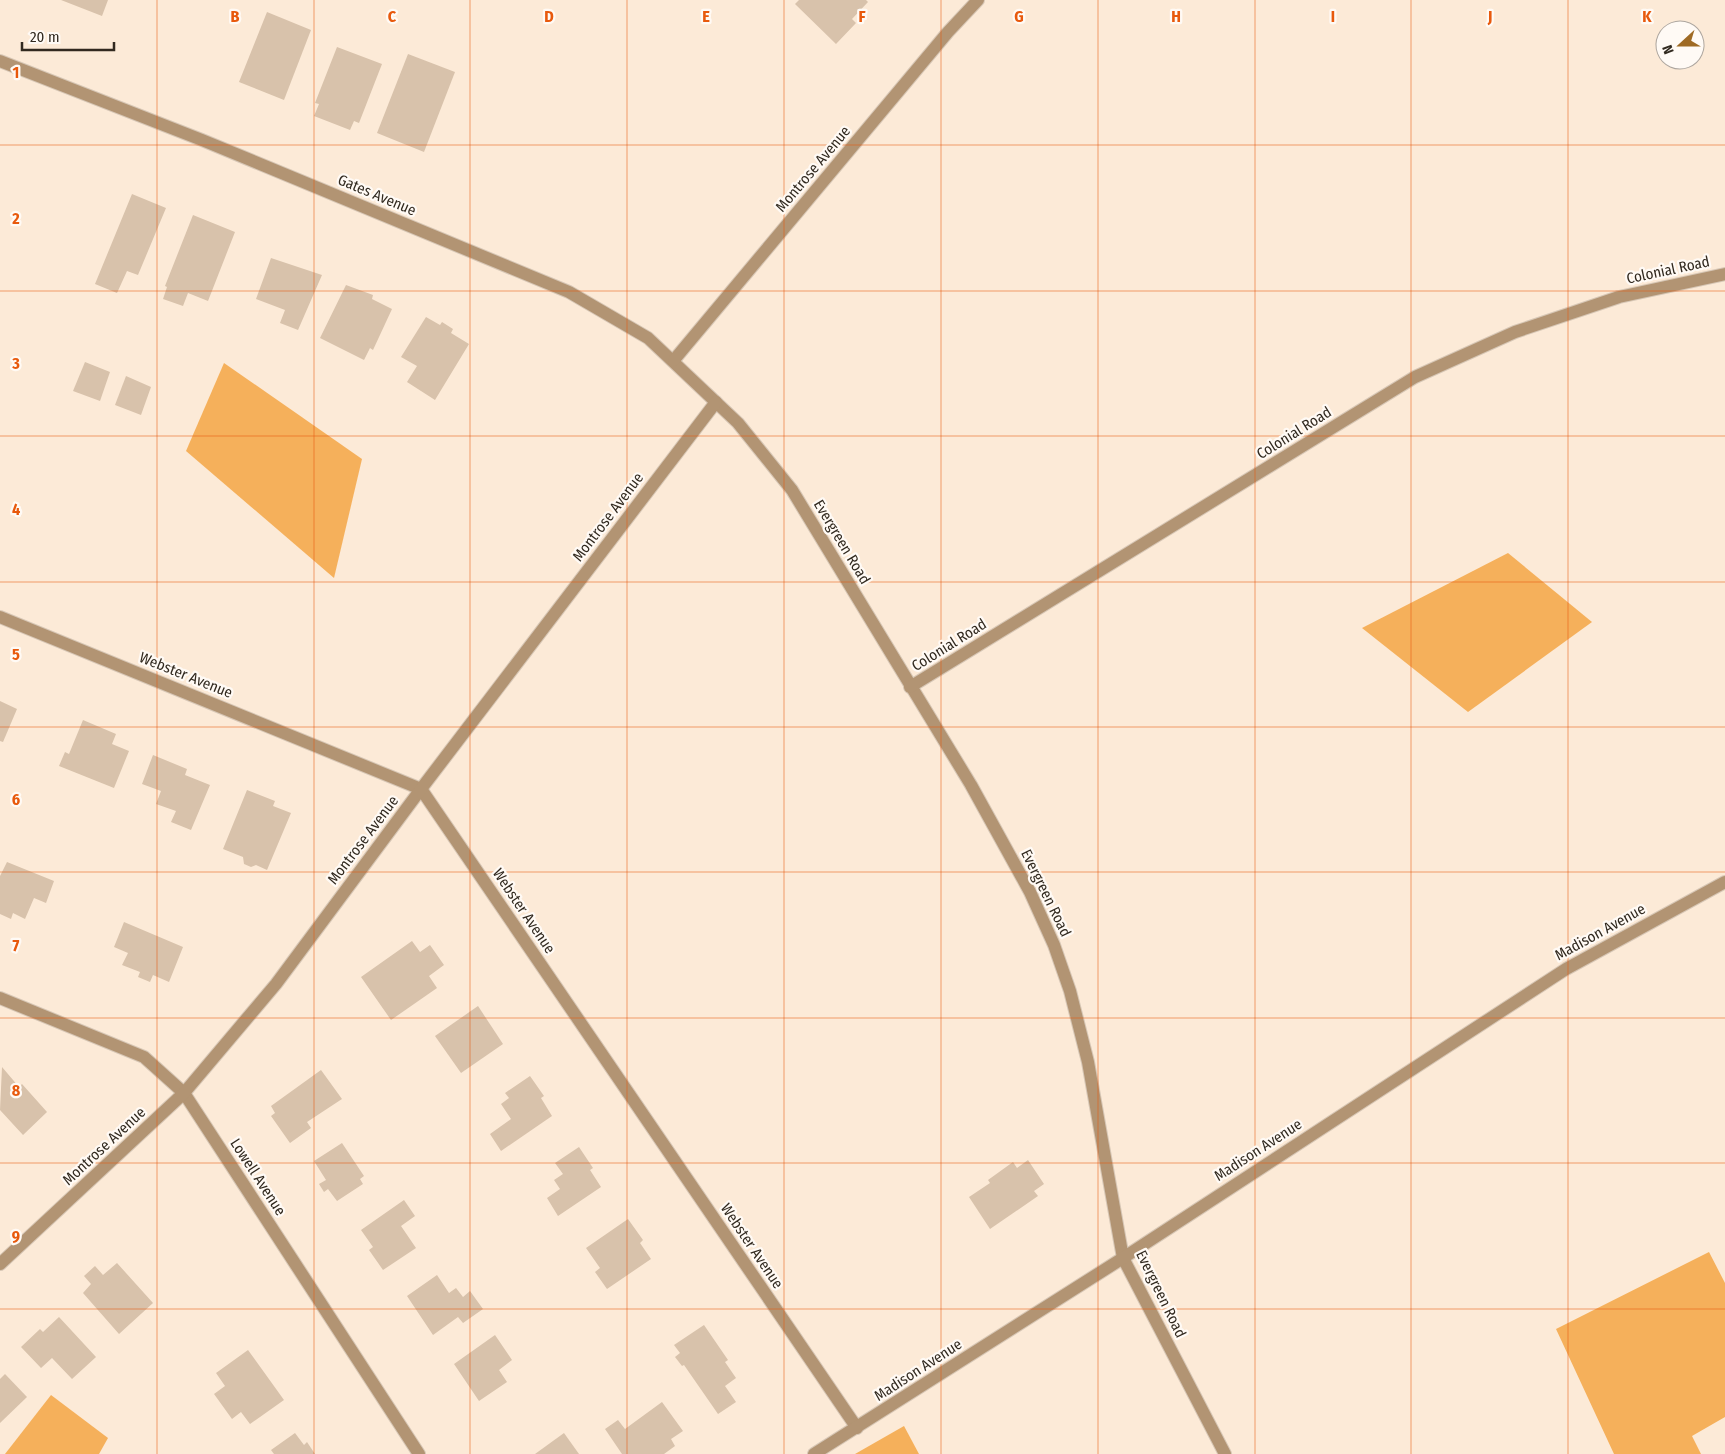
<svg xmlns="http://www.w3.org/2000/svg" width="1725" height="1454" viewBox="0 0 1725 1454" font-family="'Fira Sans Condensed',sans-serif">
  <rect width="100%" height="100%" fill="#fcead7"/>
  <g fill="#f5b05b">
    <path d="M224 363 362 459 334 578 186 451Z"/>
    <path d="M1508 553 1592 622 1468 712 1362 628Z"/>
    <path d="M1709 1252 1725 1283V1417L1692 1436 1701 1454H1614L1556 1329Z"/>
    <path d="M51 1395 108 1438 99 1454H5Z"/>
    <path d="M904 1426 919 1454H855Z"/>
  </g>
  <g fill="#d8c2ab">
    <path d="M61 0H108L102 16Z"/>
    <path d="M799 0H866L868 2 852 19 856 23 836 44 795 4Z"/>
    <path d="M267 12 311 30 284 100 239 82Z"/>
    <path d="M337 47 382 64 359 123 354 121 350 130 314 116 319 104 315 103Z"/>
    <path d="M408 54 455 72 424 152 377 133Z"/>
    <path d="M132 194 166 208 138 275 127 271 117 293 95 284Z"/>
    <path d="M193 215 235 232 208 301 188 293 183 306 163 299 167 287 165 286Z"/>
    <path d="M271 258 322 275 298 330 280 323 285 310 256 299Z"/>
    <path d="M346 285 373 295 372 299 392 309 373 350 370 348 364 360 320 338Z"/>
    <path d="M426 317 440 325 442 322 453 329 451 333 469 344 435 400 407 382 417 366 401 357Z"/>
    <path d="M85 362 110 372 100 401 73 391Z"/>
    <path d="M126 376 151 387 141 415 115 405Z"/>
    <path d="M0 701 17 709 3 742 0 741Z"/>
    <path d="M83 720 116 734 112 744 129 751 114 788 59 766 65 752 69 754Z"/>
    <path d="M153 755 187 769 185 775 210 785 191 830 171 822 176 811 156 804 161 791 142 784Z"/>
    <path d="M247 790 275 801 273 806 291 813 267 870 256 865 251 867 244 864 243 857 223 849Z"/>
    <path d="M7 862 54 881 46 903 34 898 25 919 13 913 11 919 0 914V876Z"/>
    <path d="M124 922 183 947 169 982 153 975 150 982 138 977 140 972 122 965 128 953 114 947Z"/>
    <path d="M412 941 420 952 430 945 444 965 429 976 437 988 391 1020 361 977Z"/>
    <path d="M478 1006 503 1044 461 1073 435 1036Z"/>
    <path d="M2 1067 19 1087 22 1084 47 1112 23 1135 0 1110Z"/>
    <path d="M321 1070 342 1099 307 1122 311 1128 290 1143 271 1116 275 1113 271 1106Z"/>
    <path d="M530 1076 544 1096 541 1098 552 1116 501 1151 490 1134 511 1119 501 1104 509 1098 505 1093Z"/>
    <path d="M342 1143 364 1176 360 1179 363 1184 337 1201 328 1189 324 1192 319 1184 326 1180 314 1161Z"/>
    <path d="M579 1147 593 1168 590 1170 601 1187 558 1216 547 1198 560 1189 554 1180 563 1174 555 1163Z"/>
    <path d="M1028 1160 1044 1184 1034 1191 1038 1196 990 1229 969 1197 990 1183 988 1180 1013 1162 1017 1168Z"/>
    <path d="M404 1200 415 1216 401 1226 416 1248 383 1270 369 1250 373 1247 361 1230Z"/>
    <path d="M628 1219 643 1240 640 1243 651 1259 607 1289 595 1272 600 1268 586 1248Z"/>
    <path d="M117 1263 153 1303 119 1334 83 1293 91 1284 84 1276 95 1266 103 1275Z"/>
    <path d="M437 1275 449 1293 456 1288 463 1297 470 1291 483 1309 463 1323 458 1317 433 1335 407 1296Z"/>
    <path d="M59 1317 96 1357 72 1379 52 1358 41 1368 21 1347 40 1329 43 1332Z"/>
    <path d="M704 1325 728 1360 725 1362 736 1378 725 1386 736 1402 718 1414 684 1365 682 1366 675 1357 680 1353 674 1345Z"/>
    <path d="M495 1335 512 1360 499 1370 507 1382 479 1401 454 1364Z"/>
    <path d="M248 1350 284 1400 250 1424 241 1412 232 1419 214 1394 225 1386 216 1373Z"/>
    <path d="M5 1374 27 1397 0 1423V1379Z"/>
    <path d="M662 1402 683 1431 671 1439 675 1446 664 1454H622L605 1429 618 1420 625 1429Z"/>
    <path d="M295 1433 304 1445 307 1442 315 1454H274L271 1450Z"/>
    <path d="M564 1433 579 1454H535Z"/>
  </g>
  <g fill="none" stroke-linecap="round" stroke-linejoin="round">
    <g stroke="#d7c7b6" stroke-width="14">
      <g id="street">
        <path d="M0 61 202 140 569 292 648 338 738 423 792 490 971 785 1030 892 1054 945 1070 991 1088 1062 1123 1258 1225 1454"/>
        <path d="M674 360 948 32 978 0"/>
        <path d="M0 617 421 789 857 1428"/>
        <path d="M910 687 1415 377 1515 332 1619 297 1725 274"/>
        <path d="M0 998 144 1057 184 1093 419 1454"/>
        <path d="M0 1264 184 1093 276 984 421 789 716 402"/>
        <path d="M814 1454 1123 1258 1566 969 1725 882"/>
      </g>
    </g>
    <use href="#street" stroke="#b29473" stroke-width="12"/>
  </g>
  <path fill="none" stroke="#e8590c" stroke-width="1" stroke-opacity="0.55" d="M157 0V1454M314 0V1454M470 0V1454M627 0V1454M784 0V1454M941 0V1454M1098 0V1454M1255 0V1454M1411 0V1454M1568 0V1454M0 145H1725M0 291H1725M0 436H1725M0 582H1725M0 727H1725M0 872H1725M0 1018H1725M0 1163H1725M0 1309H1725"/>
  <g text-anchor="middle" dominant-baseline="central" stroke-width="4.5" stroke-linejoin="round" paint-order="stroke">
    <g font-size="15" fill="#31291f" stroke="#fffaf5">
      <text transform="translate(813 169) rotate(-50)">Montrose Avenue</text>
      <text transform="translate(377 195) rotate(23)">Gates Avenue</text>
      <text transform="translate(1668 270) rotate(-12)">Colonial Road</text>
      <text transform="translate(1294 433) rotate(-32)">Colonial Road</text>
      <text transform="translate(608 517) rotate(-53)">Montrose Avenue</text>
      <text transform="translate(842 542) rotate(59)">Evergreen Road</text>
      <text transform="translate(949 645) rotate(-32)">Colonial Road</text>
      <text transform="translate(186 675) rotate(22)">Webster Avenue</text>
      <text transform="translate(363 840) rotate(-53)">Montrose Avenue</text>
      <text transform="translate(1046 893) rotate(64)">Evergreen Road</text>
      <text transform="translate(524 911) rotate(56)">Webster Avenue</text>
      <text transform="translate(1600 932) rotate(-29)">Madison Avenue</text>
      <text transform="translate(104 1146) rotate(-43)">Montrose Avenue</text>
      <text transform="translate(1258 1150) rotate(-33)">Madison Avenue</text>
      <text transform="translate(258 1177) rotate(57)">Lowell Avenue</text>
      <text transform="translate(752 1246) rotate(56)">Webster Avenue</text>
      <text transform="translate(1161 1294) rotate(64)">Evergreen Road</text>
      <text transform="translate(918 1370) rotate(-33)">Madison Avenue</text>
    </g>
  </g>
  <g font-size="16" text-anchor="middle" font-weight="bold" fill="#e8590c" stroke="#fffaf5" stroke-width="4.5" stroke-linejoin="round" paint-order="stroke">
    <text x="235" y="22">B</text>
    <text x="392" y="22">C</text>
    <text x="549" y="22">D</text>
    <text x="706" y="22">E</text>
    <text x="862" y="22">F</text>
    <text x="1019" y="22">G</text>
    <text x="1176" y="22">H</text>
    <text x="1333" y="22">I</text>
    <text x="1490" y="22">J</text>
    <text x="1647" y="22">K</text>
    <text x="16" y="78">1</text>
    <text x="16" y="224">2</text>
    <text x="16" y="369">3</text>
    <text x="16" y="515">4</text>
    <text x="16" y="660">5</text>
    <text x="16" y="805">6</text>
    <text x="16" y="951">7</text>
    <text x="16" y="1096">8</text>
    <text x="16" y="1242">9</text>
  </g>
  <g transform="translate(1680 45) rotate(249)"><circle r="24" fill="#fffaf5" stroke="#ada69f"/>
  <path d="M0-4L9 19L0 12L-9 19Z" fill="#9f6a23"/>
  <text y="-8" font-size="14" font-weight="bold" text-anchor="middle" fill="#31291f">N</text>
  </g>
  <path d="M22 42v8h92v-8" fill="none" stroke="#31291f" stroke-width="2.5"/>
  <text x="30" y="42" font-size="15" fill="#31291f" stroke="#fffaf5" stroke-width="4" paint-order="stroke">20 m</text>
</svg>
